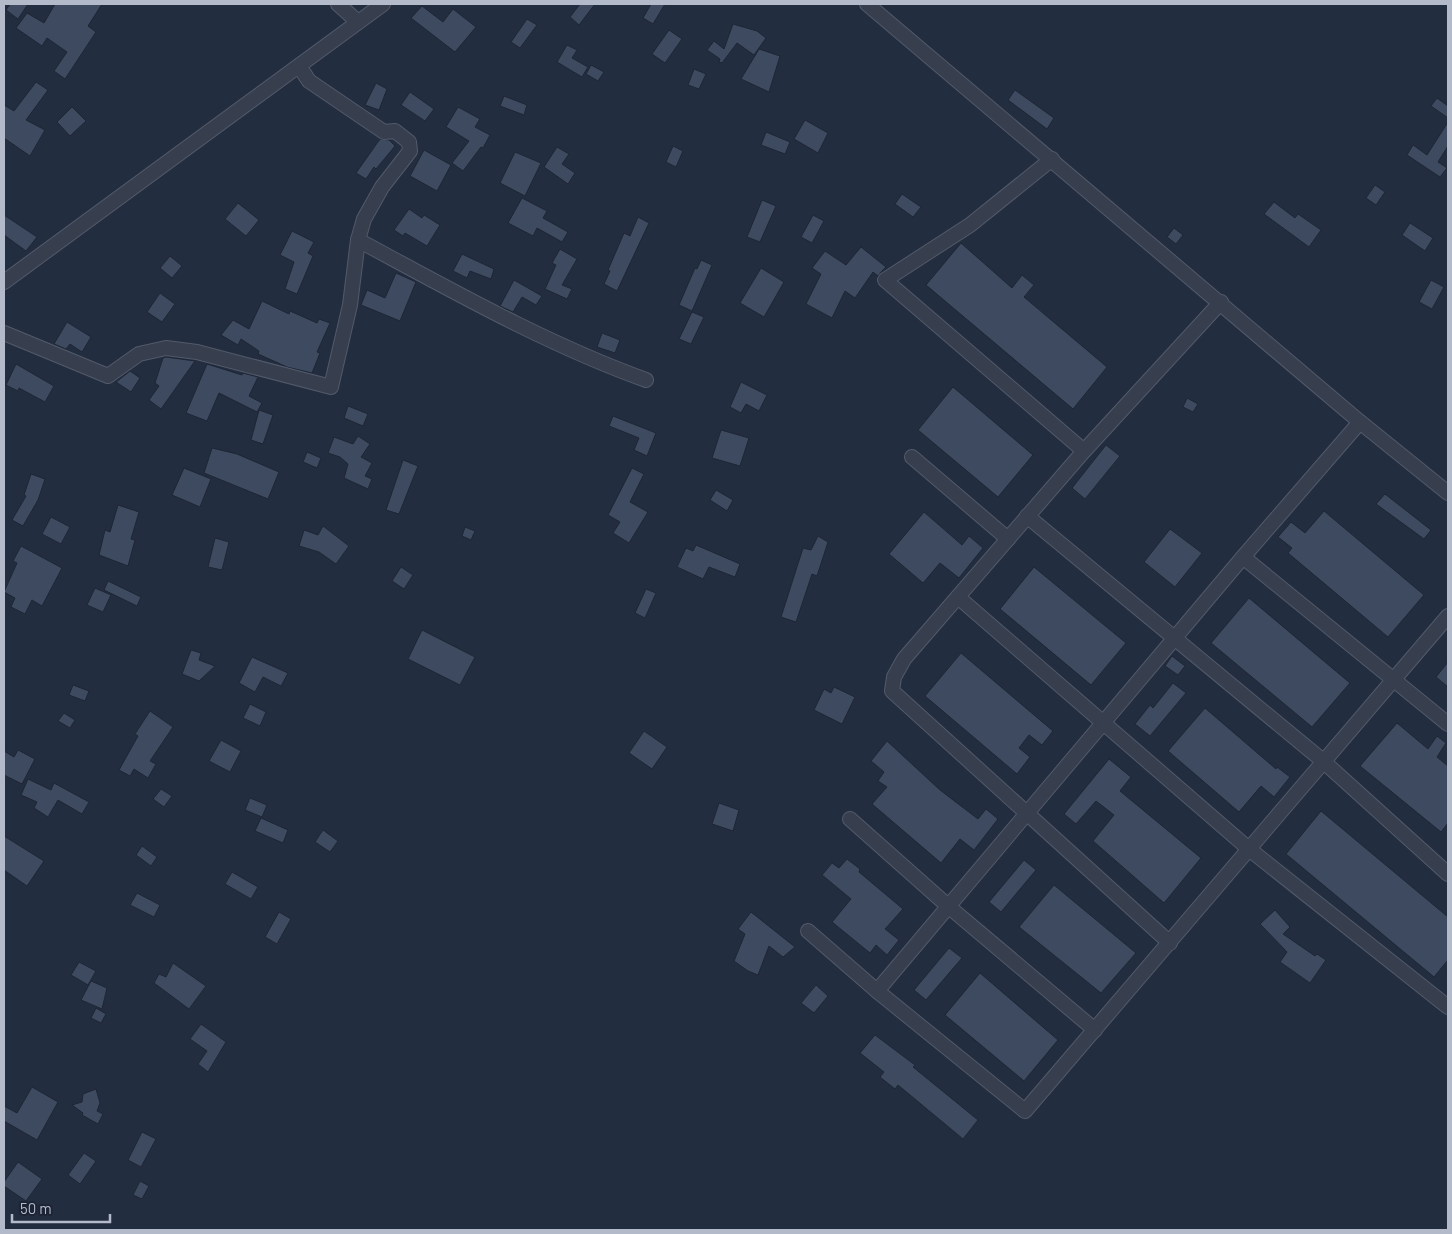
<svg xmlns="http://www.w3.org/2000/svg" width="1452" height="1234" viewBox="0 0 1452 1234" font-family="Barlow,sans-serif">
  <rect width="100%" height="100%" fill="#222d3f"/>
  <g fill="#3e4a5f" stroke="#1e2636">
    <path d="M10 4H28L18 19 6 10Z"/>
    <path d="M55 4H102L88 26 96 32 65 79 54 71 67 52 47 38 42 46 16 28 27 13 44 23Z"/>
    <path d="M580 4H595L579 25 570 17Z"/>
    <path d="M651 4H665L653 24 643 18Z"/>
    <path d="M422 6 443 22 453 9 476 27 455 52 411 18Z"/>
    <path d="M527 19 537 25 520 48 511 42Z"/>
    <path d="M733 24 757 31 766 38 754 55 737 43 722 63 719 62 720 59 707 50 714 41 724 49Z"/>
    <path d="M669 30 682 39 665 63 652 54Z"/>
    <path d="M567 45 577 50 572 58 588 67 582 77 557 62Z"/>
    <path d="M759 49 780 56 769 92 741 79Z"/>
    <path d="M591 65 604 72 598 81 586 74Z"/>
    <path d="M694 69 706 74 699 89 688 85Z"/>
    <path d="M36 82 48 90 26 120 45 130 30 156 4 138V105L14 111Z"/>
    <path d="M376 83 387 89 379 110 365 105Z"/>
    <path d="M1015 90 1054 118 1047 129 1008 100Z"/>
    <path d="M410 92 434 109 425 121 401 105Z"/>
    <path d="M504 96 527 105 524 115 500 106Z"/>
    <path d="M1437 98 1448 106V118L1431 106Z"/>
    <path d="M72 107 86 121 70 136 57 122Z"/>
    <path d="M458 107 480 119 475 127 490 135 483 148 481 147 463 171 452 163 469 141 446 127Z"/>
    <path d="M805 120 828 133 818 153 794 139Z"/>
    <path d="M1448 122V146L1438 162 1447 168 1440 177 1407 155 1413 145 1427 155Z"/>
    <path d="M766 132 790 142 785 154 761 145Z"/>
    <path d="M380 139 389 140 395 146 376 169 374 167 366 179 356 173Z"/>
    <path d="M673 146 683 151 676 167 666 162Z"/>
    <path d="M557 147 569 154 562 164 575 173 568 184 544 167Z"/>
    <path d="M424 150 451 165 437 191 410 176Z"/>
    <path d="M515 152 541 163 525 196 500 183Z"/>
    <path d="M1375 185 1385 192 1376 205 1366 198Z"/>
    <path d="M902 194 921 207 913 217 895 204Z"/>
    <path d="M522 198 547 211 543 218 568 232 562 242 537 228 533 236 508 223Z"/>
    <path d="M762 200 776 206 760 242 747 237Z"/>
    <path d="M1274 202 1295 218 1298 214 1321 230 1309 247 1264 214Z"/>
    <path d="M238 203 259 220 246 236 225 219Z"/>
    <path d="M409 209 422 218 424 215 440 225 427 246 405 233 403 236 394 230Z"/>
    <path d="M4 215 37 237 26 251 4 235Z"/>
    <path d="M813 215 824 221 812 243 801 237Z"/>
    <path d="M638 217 649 223 617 291 604 284 610 271 608 270 624 233 630 236Z"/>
    <path d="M1410 223 1433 238 1425 251 1402 235Z"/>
    <path d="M1174 228 1183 235 1176 244 1167 237Z"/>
    <path d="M292 231 314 242 308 253 313 256 297 294 285 289 294 262 280 255Z"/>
    <path d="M961 243 1012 288 1022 275 1034 285 1024 297 1107 367 1073 409 926 285Z"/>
    <path d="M861 247 886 267 882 271 878 276 873 272 855 298 845 291 832 318 806 304 821 274 812 268 825 251 846 265Z"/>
    <path d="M560 249 577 259 562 285 572 289 567 299 545 289 556 265 552 263Z"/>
    <path d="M462 254 494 269 491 279 470 271 467 278 453 271Z"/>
    <path d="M170 256 182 266 172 278 160 268Z"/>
    <path d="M701 260 712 265 692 311 679 305 695 268 697 269Z"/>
    <path d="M761 268 784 282 764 317 740 303Z"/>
    <path d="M396 273 416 282 400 321 361 305 367 290 385 298Z"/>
    <path d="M514 280 542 296 536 305 522 297 513 312 500 306Z"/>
    <path d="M1431 280 1444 287 1432 309 1419 302Z"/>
    <path d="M160 293 175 304 162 322 147 312Z"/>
    <path d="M262 301 289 314 290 311 317 323 319 319 330 323 317 352 320 353 312 373 287 367 258 354 259 351 241 339 238 345 221 335 233 320 249 329Z"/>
    <path d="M692 312 704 317 691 344 679 339Z"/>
    <path d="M67 322 91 337 82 352 70 344 66 349 54 344Z"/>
    <path d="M602 333 620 340 615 353 597 347Z"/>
    <path d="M166 357 195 361 161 409 149 400 159 386 155 383 163 358Z"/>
    <path d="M16 364 54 386 45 402 19 388 18 391 6 385Z"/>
    <path d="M207 364 242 375 243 373 258 377 249 396 262 403 257 412 219 393 207 421 186 413Z"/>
    <path d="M130 371 140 378 131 392 116 382Z"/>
    <path d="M741 382 767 395 759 411 746 404 741 413 730 407Z"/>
    <path d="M953 387 1033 455 998 497 918 430Z"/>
    <path d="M1187 398 1198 404 1193 412 1183 407Z"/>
    <path d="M348 406 368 414 363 426 344 418Z"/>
    <path d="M259 410 273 415 263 444 251 440Z"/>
    <path d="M613 416 656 433 647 456 634 450 639 438 609 426Z"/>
    <path d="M721 430 749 438 740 466 712 458Z"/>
    <path d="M358 436 370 444 361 457 372 463 365 476 372 479 368 489 344 478 348 464 340 457 328 453 334 437 353 444Z"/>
    <path d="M1106 445 1120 456 1085 499 1072 488Z"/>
    <path d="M212 448 237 454 279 472 268 499 204 473Z"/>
    <path d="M307 452 321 458 317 468 303 462Z"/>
    <path d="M403 460 418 466 399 514 386 510Z"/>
    <path d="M184 468 211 479 200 507 172 495Z"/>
    <path d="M632 468 644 474 630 502 648 512 629 543 613 533 620 522 608 515Z"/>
    <path d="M31 474 45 479 38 500 23 526 12 520 26 496 24 495Z"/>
    <path d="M716 490 733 500 727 511 710 500Z"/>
    <path d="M1385 494 1431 530 1424 539 1376 504Z"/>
    <path d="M118 505 139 512 131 539 135 540 128 566 99 555 105 530 110 532Z"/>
    <path d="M1324 511 1424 595 1388 637 1288 553 1292 548 1278 537 1291 522 1305 533Z"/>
    <path d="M924 512 962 545 969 536 983 548 959 578 940 563 923 583 889 554Z"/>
    <path d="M51 517 70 527 61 544 42 534Z"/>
    <path d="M323 526 349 546 336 564 319 552 299 546 304 530 318 535Z"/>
    <path d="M465 527 475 531 471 540 462 536Z"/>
    <path d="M1170 529 1202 553 1175 587 1144 562Z"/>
    <path d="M818 536 828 542 817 576 812 574 796 622 781 617 803 548 811 550Z"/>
    <path d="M215 538 229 542 222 570 208 567Z"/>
    <path d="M696 545 740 564 735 577 709 567 703 579 677 567 686 548 693 551Z"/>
    <path d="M21 546 62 568 42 606 32 600 25 614 11 607 15 598 4 592 17 563 13 561Z"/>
    <path d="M401 567 413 575 404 589 392 581Z"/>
    <path d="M1034 567 1126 643 1091 685 1000 609Z"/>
    <path d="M108 581 141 597 137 606 104 590Z"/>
    <path d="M95 588 111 595 103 612 87 605Z"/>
    <path d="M646 589 656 593 645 618 635 613Z"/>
    <path d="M1249 598 1350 683 1312 727 1211 643Z"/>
    <path d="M422 630 475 657 460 685 408 659Z"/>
    <path d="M191 650 201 653 199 660 215 666 199 681 182 674Z"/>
    <path d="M961 653 1053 731 1042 745 1029 735 1019 748 1030 757 1017 774 925 696Z"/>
    <path d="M1172 656 1185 666 1178 675 1165 666Z"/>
    <path d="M252 657 288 673 281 686 263 677 255 692 239 683Z"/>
    <path d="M1448 662V687L1436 677Z"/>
    <path d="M1173 683 1186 693 1150 736 1135 724 1150 705 1153 708Z"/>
    <path d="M73 685 89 691 85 701 69 695Z"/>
    <path d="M834 687 855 697 842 724 814 710 824 689 831 693Z"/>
    <path d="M250 704 266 712 260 726 243 718Z"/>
    <path d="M1205 708 1276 769 1277 767 1290 777 1274 797 1261 786 1239 812 1168 751Z"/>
    <path d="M150 711 173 727 150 761 156 764 148 778 134 769 130 776 119 770 138 736 135 734Z"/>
    <path d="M64 713 75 720 70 728 58 721Z"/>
    <path d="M1397 723 1428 749 1437 736 1446 743 1437 757 1448 766V823L1441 832 1360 766Z"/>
    <path d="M644 731 667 747 652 769 629 753Z"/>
    <path d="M221 740 241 751 230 772 209 761Z"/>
    <path d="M887 741 940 790 978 819 986 809 998 819 974 850 960 839 941 863 872 804 887 787 878 781 884 772 871 761Z"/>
    <path d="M18 750 35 759 22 784 4 775V751L14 757Z"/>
    <path d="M1109 759 1131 777 1120 791 1201 858 1164 903 1093 841 1114 815 1096 801 1076 824 1064 814Z"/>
    <path d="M28 779 51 790 54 783 89 802 82 814 58 800 48 817 34 808 37 802 21 795Z"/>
    <path d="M161 789 172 796 164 807 153 799Z"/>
    <path d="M250 798 267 805 262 817 245 810Z"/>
    <path d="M719 803 739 810 733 831 712 824Z"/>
    <path d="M1321 811 1448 917V960L1434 977 1286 854Z"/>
    <path d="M261 818 288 830 283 843 255 831Z"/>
    <path d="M323 830 338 841 330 852 315 842Z"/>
    <path d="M4 836 44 861 27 886 4 870Z"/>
    <path d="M142 846 157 857 151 866 136 855Z"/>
    <path d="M847 859 860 869 859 872 903 909 885 929 899 940 887 955 876 945 870 953 832 922 851 899 822 875 832 863 839 868Z"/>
    <path d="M1024 860 1036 870 1001 912 989 902Z"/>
    <path d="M232 872 258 887 251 899 225 884Z"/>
    <path d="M1054 885 1136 953 1101 993 1019 927Z"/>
    <path d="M137 893 160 905 154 917 130 905Z"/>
    <path d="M1275 910 1290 927 1283 934 1315 956 1317 954 1326 960 1310 983 1280 962 1287 952 1260 924Z"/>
    <path d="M279 912 291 919 277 944 265 937Z"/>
    <path d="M751 912 795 947 783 957 769 946 758 975 748 971 734 961 745 934 738 929Z"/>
    <path d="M949 948 962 958 926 1000 914 990Z"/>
    <path d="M79 962 96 971 88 985 71 975Z"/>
    <path d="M173 963 206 986 189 1009 154 983 159 974 166 977Z"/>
    <path d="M980 973 1058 1040 1024 1081 945 1015Z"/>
    <path d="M91 981 107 988 102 1009 81 1000Z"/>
    <path d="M816 985 828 996 814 1013 801 1003Z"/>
    <path d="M96 1008 106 1014 101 1023 91 1018Z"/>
    <path d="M201 1024 226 1042 208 1072 198 1064 207 1051 190 1039Z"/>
    <path d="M875 1035 915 1065 913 1067 978 1120 963 1139 898 1085 895 1089 880 1077 884 1072 860 1053Z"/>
    <path d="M32 1087 58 1102 37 1140 4 1121V1106L17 1113Z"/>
    <path d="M96 1089 100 1103 97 1111 103 1114 98 1124 82 1115 83 1113 72 1105 82 1102 83 1094Z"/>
    <path d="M142 1132 156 1139 141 1167 128 1160Z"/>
    <path d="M84 1153 96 1161 80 1184 68 1175Z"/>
    <path d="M18 1162 42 1179 26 1201 4 1186V1182Z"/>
    <path d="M140 1181 149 1186 142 1199 133 1195Z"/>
  </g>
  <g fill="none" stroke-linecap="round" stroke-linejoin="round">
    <g stroke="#525a6a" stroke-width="16">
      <g id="street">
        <path d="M338 4 358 22"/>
        <path d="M867 4 1360 422 1448 493"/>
        <path d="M1052 159 970 225 885 280 1084 451"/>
        <path d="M358 240C451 290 546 344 646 380"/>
        <path d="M4 282 383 4"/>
        <path d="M4 333 108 376 139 354 166 348 197 352 331 387 350 305 358 240 364 219 382 187 410 151 409 142 395 131 384 132 309 81 299 66"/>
        <path d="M1360 422 1243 557 877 991 1025 1111 1448 616"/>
        <path d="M912 457 1008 539"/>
        <path d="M1027 516 1323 761 1448 874"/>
        <path d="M1243 557 1448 724"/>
        <path d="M958 597 1249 849 1448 1007"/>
        <path d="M850 819 948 906 1095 1030"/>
        <path d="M808 931 877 991"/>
        <path d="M1170 943 892 691 894 677 904 659 1084 451 1221 302"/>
      </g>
    </g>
    <use href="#street" stroke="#373f4f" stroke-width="14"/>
  </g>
  <rect width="1452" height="1234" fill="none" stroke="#b3baca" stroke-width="10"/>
  <path d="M12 1214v8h98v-8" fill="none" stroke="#b3baca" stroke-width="2.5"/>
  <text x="20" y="1214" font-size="15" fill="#b3baca" stroke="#1c2434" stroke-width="4" paint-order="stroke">50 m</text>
</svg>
